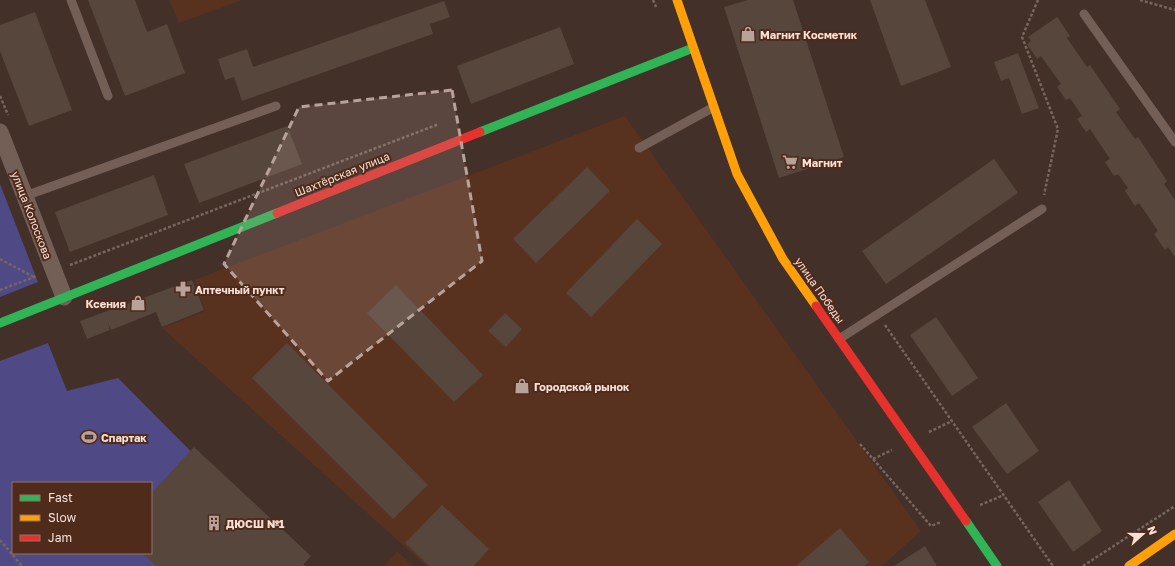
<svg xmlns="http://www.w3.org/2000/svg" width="1175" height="566" viewBox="0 0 1175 566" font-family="'Golos Text',sans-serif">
  <rect width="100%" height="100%" fill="#433028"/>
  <g fill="#58311f">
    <path d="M169 0H242L179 23Z"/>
    <path d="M625 116 921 531 882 566H426L162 328 205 311 194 280Z"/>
    <path d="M397 551 413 566H384Z"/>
  </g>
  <g fill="#4f4985" fill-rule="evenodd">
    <path d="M0 184 38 282 0 297Z"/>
    <path d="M48 343 67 391 118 378 305 566H0V361ZM13 483H151V553H13Z"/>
  </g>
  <g fill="#57463b">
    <path d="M88 0H135L147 32 167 24 185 73 125 96Z"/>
    <path d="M748 0H793L844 157 779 178 724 7Z"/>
    <path d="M870 0H925L951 67 901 86Z"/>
    <path d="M444 1 450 17 430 24 433 34 242 101 234 77 225 80 218 59 247 49 253 67Z"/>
    <path d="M35 12 72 110 29 126 0 51V25Z"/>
    <path d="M1057 17 1070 36 1067 38 1087 67 1090 65 1120 109 1116 112 1135 139 1138 137 1167 181 1164 184 1175 200V257L1168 247 1165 250 1154 234 1158 231 1139 203 1135 206 1125 191 1128 188 1118 174 1114 176 1105 162 1110 159 1090 129 1086 132 1077 119 1082 116 1070 98 1066 100 1057 87 1061 84 1041 56 1037 59 1027 44 1031 41 1028 37Z"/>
    <path d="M560 27 574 64 471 104 457 66Z"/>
    <path d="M1018 53 1039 108 1022 114 1009 78 1001 81 994 62Z"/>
    <path d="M287 126 302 164 199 203 184 164Z"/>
    <path d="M994 159 1018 193 886 284 862 251Z"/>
    <path d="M587 167 610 191 536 263 513 239Z"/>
    <path d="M154 175 168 215 70 252 55 212Z"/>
    <path d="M637 219 662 244 591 317 566 293Z"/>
    <path d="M192 280 204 310 162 327 156 312 111 330 108 323 110 330 87 339 80 321Z"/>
    <path d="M396 285 483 375 454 402 367 313Z"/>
    <path d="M505 313 522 329 506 347 488 331Z"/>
    <path d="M936 317 978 378 952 396 910 335Z"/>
    <path d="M287 343 428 485 393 519 252 378Z"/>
    <path d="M1006 403 1039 451 1007 474 972 427Z"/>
    <path d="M194 447 311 556 302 566H156L142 553H151V494Z"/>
    <path d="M1069 480 1102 531 1073 552 1038 502Z"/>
    <path d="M442 505 489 549 474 566H429L405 543Z"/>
    <path d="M840 528 869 562 864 566H796Z"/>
    <path d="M925 546 937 566H894Z"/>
  </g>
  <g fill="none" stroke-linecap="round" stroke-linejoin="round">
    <g stroke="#76665e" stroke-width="2.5" stroke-dasharray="3 2" stroke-linecap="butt">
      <path d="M653 0 656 7"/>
      <path d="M1038 0 1022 37 1058 129 1044 195"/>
      <path d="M1140 0 1175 10"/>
      <path d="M0 96 8 115"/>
      <path d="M0 259 34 277"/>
      <path d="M70 265 439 124"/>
      <path d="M0 290 37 276"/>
      <path d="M885 325 1053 566"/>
      <path d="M929 432 952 421"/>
      <path d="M860 444 931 526 941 522"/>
      <path d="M873 459 892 450"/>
      <path d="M980 505 1004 495"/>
      <path d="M0 540 22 566"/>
      <path d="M1083 566 1175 506"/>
    </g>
    <g stroke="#735f56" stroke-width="9">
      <path d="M71 0 108 96"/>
      <path d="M1084 14 1175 142"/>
      <path d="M639 148 714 107"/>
      <path d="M25 196 276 106"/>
      <path d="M839 339 1042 209"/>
    </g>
    <path stroke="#735f56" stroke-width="17" d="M0 132 64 297"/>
    <g stroke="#30b455" stroke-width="9">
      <path d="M480 132 693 48"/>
      <path d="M0 323 277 213"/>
      <path d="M966 521 997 566"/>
    </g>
    <g stroke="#ff9f0a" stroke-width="9">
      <path d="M677 0 737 174 783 259 816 306"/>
      <path d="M1129 566 1175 534"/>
    </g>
    <g stroke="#e5322d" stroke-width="9">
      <path d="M277 213 480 132"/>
      <path d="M816 306 966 521"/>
    </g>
  </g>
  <path fill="#b9a29a" fill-opacity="0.2" stroke="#b9a29a" stroke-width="3" stroke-dasharray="8 5" stroke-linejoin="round" d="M452 90 482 261 328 381 224 264 299 107Z"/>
  <defs>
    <g id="shop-bare" transform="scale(1.2)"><path d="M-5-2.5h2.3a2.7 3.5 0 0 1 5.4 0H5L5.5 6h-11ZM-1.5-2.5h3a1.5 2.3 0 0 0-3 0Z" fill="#b9a29a" stroke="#4f2b1c" stroke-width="2.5" paint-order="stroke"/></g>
    <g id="supermarket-bare" transform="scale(1.2)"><path d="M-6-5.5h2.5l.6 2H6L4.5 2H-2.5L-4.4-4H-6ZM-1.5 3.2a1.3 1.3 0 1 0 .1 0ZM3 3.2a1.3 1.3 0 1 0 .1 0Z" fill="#b9a29a" stroke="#4f2b1c" stroke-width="2.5" paint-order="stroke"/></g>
    <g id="pharmacy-bare" transform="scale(1.2)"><path d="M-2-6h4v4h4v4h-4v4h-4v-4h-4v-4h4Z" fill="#b9a29a" stroke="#4f2b1c" stroke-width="2.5" paint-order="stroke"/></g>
    <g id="stadium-bare" transform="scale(1.2)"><path d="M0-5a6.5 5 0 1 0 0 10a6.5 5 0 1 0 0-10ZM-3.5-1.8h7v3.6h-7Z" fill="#b9a29a" stroke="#4f2b1c" stroke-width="2.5" paint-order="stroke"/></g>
    <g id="building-bare" transform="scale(1.2)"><path d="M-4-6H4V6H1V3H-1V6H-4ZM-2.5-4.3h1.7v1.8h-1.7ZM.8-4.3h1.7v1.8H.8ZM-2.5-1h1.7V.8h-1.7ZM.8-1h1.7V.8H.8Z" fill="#b9a29a" stroke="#4f2b1c" stroke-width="2.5" paint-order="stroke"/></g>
  </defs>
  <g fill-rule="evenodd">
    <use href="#shop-bare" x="748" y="34"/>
    <use href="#supermarket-bare" x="790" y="162"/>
    <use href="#pharmacy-bare" x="183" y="289"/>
    <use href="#shop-bare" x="138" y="303"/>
    <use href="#shop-bare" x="522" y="386"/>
    <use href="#stadium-bare" x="89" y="437"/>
    <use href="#building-bare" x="214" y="523"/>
  </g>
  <g text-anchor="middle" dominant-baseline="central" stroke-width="4" stroke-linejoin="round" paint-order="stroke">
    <g font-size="11" font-weight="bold" fill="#f8e0d7" stroke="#4f2b1c" text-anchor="start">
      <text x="760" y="34">Магнит Косметик</text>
      <text x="802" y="162">Магнит</text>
      <text x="195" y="289">Аптечный пункт</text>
      <text x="126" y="303" text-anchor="end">Ксения</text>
      <text x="534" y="386">Городской рынок</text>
      <text x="101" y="437">Спартак</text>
      <text x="226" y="523">ДЮСШ №1</text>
    </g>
    <g font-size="11" fill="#f8e0d7" stroke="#4f2b1c">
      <text transform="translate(342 174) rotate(-22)">Шахтёрская улица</text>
      <text transform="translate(32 215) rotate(69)">улица Колоскова</text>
      <text transform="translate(820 290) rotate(55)">улица Победы</text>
    </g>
  </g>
  <rect x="12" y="482" width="140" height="72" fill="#4f2b1c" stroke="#937367"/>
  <rect x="20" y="495" width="20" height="6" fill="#30b455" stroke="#937367"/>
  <text x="48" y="502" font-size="12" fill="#f8e0d7">Fast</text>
  <rect x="20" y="515" width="20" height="6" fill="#ff9f0a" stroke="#937367"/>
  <text x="48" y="522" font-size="12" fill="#f8e0d7">Slow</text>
  <rect x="20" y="535" width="20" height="6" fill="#e5322d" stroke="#937367"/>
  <text x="48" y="542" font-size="12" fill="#f8e0d7">Jam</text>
  <g transform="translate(1143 534) rotate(69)" stroke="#4f2b1c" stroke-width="3" paint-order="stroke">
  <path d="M0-3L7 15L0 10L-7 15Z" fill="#f8e0d7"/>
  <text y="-6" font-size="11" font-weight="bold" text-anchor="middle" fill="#f8e0d7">N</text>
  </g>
</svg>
